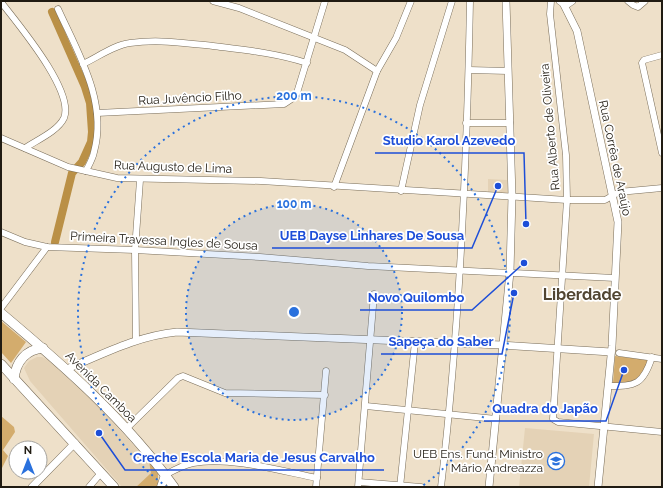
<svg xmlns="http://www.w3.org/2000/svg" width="663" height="488" viewBox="0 0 663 488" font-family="Raleway,sans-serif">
  <rect width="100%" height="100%" fill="#eee0c9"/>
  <g fill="#e4d2b6">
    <path d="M488 179 507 180 508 193H488Z"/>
    <path d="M37 357H42L48 360 96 404 149 462 151 473 136 487H122L30 381 24 368 29 361Z"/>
    <path d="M525 428 594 434 589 487H519Z"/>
  </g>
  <g fill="#d3ac6d">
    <path d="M1 321 26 342 11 363 1 352Z"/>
    <path d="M615 356 648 360 645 371 635 382 613 383Z"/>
    <path d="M1 416 14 427 15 432 3 450 8 456 1 470Z"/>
    <path d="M149 462 158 473V487H136L151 473Z"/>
  </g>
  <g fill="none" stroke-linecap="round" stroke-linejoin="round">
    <path stroke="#ba9046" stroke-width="8" d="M52 12 85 87 90 103 92 132 91 142 82 162 72 173 55 242"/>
    <g stroke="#796d59" stroke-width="7">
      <g id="minor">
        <path d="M213 1 239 8 345 50 377 71"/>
        <path d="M551 1 550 14 566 155 567 200 553 419 558 422 662 432"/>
        <path d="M628 1 633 5 638 7 645 1"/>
        <path d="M1 2C17 23 75 91 64 118 58 131 37 140 25 148"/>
        <path d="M58 9C78 53 108 102 94 152 93 158 89 165 86 171"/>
        <path d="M662 55 644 60 642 63 662 153"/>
        <path d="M83 64C98 57 114 45 130 43 158 39 186 43 213 46 245 50 276 53 307 63"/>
        <path d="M469 70 508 71"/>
        <path d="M97 113 284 104 296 96 325 1"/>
        <path d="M466 123H510"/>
        <path d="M1 138 68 167 117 178 261 181 567 200H605L619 192 662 188"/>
        <path d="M334 187 377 71 396 38 411 1"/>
        <path d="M401 191 420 105 452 1"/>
        <path d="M1 232 25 242 47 247 135 250 260 257 368 266 615 278"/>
        <path d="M1 308 47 247"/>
        <path d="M136 340 135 250 140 180"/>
        <path d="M619 353 662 359"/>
        <path d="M608 386C636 386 643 385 652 357"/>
        <path d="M366 406 496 419"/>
        <path d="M126 429 178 378 183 376 225 393 325 395"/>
        <path d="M165 475C174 470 183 465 193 463 229 456 281 471 317 478"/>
        <path d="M359 482 421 487"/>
        <path d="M89 487 101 473"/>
        <path d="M316 487 326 371"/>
        <path d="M358 487 374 294"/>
        <path d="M400 487 415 342"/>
        <path d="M441 487C460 326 467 163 470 1"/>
      </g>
    </g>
    <g stroke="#796d59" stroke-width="8">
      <g id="tertiary">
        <path d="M560 1 566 5 572 1"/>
        <path d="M564 5 577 31 618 222 612 346 598 487"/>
        <path d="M67 369C103 354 137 336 177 332L502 345 611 352"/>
        <path d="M32 487 75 443"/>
        <path d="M489 487 510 272 512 196 506 1"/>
      </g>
    </g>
    <g stroke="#796d59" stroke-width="9">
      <path id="secondary" d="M161 487 165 475"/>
    </g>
    <g stroke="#796d59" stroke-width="10">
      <g id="primary">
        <path d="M1 313C63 365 126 420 174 487"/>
        <path d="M1 364 114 487"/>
        <path d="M14 379C16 362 25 350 43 348"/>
      </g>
    </g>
    <use href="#minor" stroke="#fff" stroke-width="6"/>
    <use href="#tertiary" stroke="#fff" stroke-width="7"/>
    <use href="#secondary" stroke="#fff" stroke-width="8"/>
    <use href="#primary" stroke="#fff" stroke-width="9"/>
  </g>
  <circle cx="294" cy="312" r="108" fill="#2a71dd" fill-opacity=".12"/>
  <g fill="none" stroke="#2a71dd" stroke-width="2" stroke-dasharray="2 4">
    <circle cx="294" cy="312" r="108"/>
    <path d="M167 487A216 216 0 1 1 421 487"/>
  </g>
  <defs>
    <g id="school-ring" transform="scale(0.9)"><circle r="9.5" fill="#fff" stroke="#2a71dd" stroke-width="1.5"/><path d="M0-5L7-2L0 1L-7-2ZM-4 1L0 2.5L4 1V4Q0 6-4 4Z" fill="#2a71dd"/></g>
  </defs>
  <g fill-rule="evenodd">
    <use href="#school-ring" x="556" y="461"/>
  </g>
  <g text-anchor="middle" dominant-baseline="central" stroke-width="3.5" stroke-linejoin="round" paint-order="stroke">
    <g font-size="12" fill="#201b12" stroke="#fff">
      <text transform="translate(190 98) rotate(-3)">Rua Juvêncio Filho</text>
      <text transform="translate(550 127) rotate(-95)">Rua Alberto de Oliveira</text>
      <text transform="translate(615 158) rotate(78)">Rua Corrêa de Araújo</text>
      <text transform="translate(173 167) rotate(2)">Rua Augusto de Lima</text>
      <text transform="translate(164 241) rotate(3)">Primeira Travessa Ingles de Sousa</text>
      <text transform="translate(101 387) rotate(45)">Avenida Camboa</text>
    </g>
    <g font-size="12" fill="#201b12" stroke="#fff" text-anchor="end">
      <text x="543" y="454">UEB Ens. Fund. Ministro<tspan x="543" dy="14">Mário Andreazza</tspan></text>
    </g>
    <g font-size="16" font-weight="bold" fill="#514532" stroke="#fff">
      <text x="582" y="294">Liberdade</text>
    </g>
  </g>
  <circle cx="294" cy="312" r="6" fill="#2a71dd" stroke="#fff" stroke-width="2"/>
  <g font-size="12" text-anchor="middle" font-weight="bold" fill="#2a71dd" stroke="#fff" stroke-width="3.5" stroke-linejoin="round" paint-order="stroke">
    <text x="294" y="100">200 m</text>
    <text x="294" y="208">100 m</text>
  </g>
  <path fill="none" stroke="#1d4ed8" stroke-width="1.5" d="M526 224L524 153H375M498 186L472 248H272M524 263L472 310H360M514 293L502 354H381M624 370L606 421H484M99 433L125 470H384"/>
  <g fill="#1d4ed8" stroke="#fff" stroke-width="1.5">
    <circle cx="526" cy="224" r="4"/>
    <circle cx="498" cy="186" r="4"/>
    <circle cx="524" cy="263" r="4"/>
    <circle cx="514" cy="293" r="4"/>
    <circle cx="624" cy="370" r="4"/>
    <circle cx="99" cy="433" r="4"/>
  </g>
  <g font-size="13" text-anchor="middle" font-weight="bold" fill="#1d4ed8" stroke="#fff" stroke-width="3.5" stroke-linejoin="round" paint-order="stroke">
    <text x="449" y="145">Studio Karol Azevedo</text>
    <text x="372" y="240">UEB Dayse Linhares De Sousa</text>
    <text x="416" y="302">Novo Quilombo</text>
    <text x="441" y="346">Sapeça do Saber</text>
    <text x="545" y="413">Quadra do Japão</text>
    <text x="254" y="462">Creche Escola Maria de Jesus Carvalho</text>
  </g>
  <rect width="663" height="488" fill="none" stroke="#201b12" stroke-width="4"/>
  <g transform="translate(28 460)"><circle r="19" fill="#ffffff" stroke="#a6a4a0"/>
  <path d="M0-3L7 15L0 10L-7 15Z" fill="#2a71dd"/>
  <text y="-6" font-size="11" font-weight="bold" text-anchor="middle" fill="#201b12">N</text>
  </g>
</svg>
